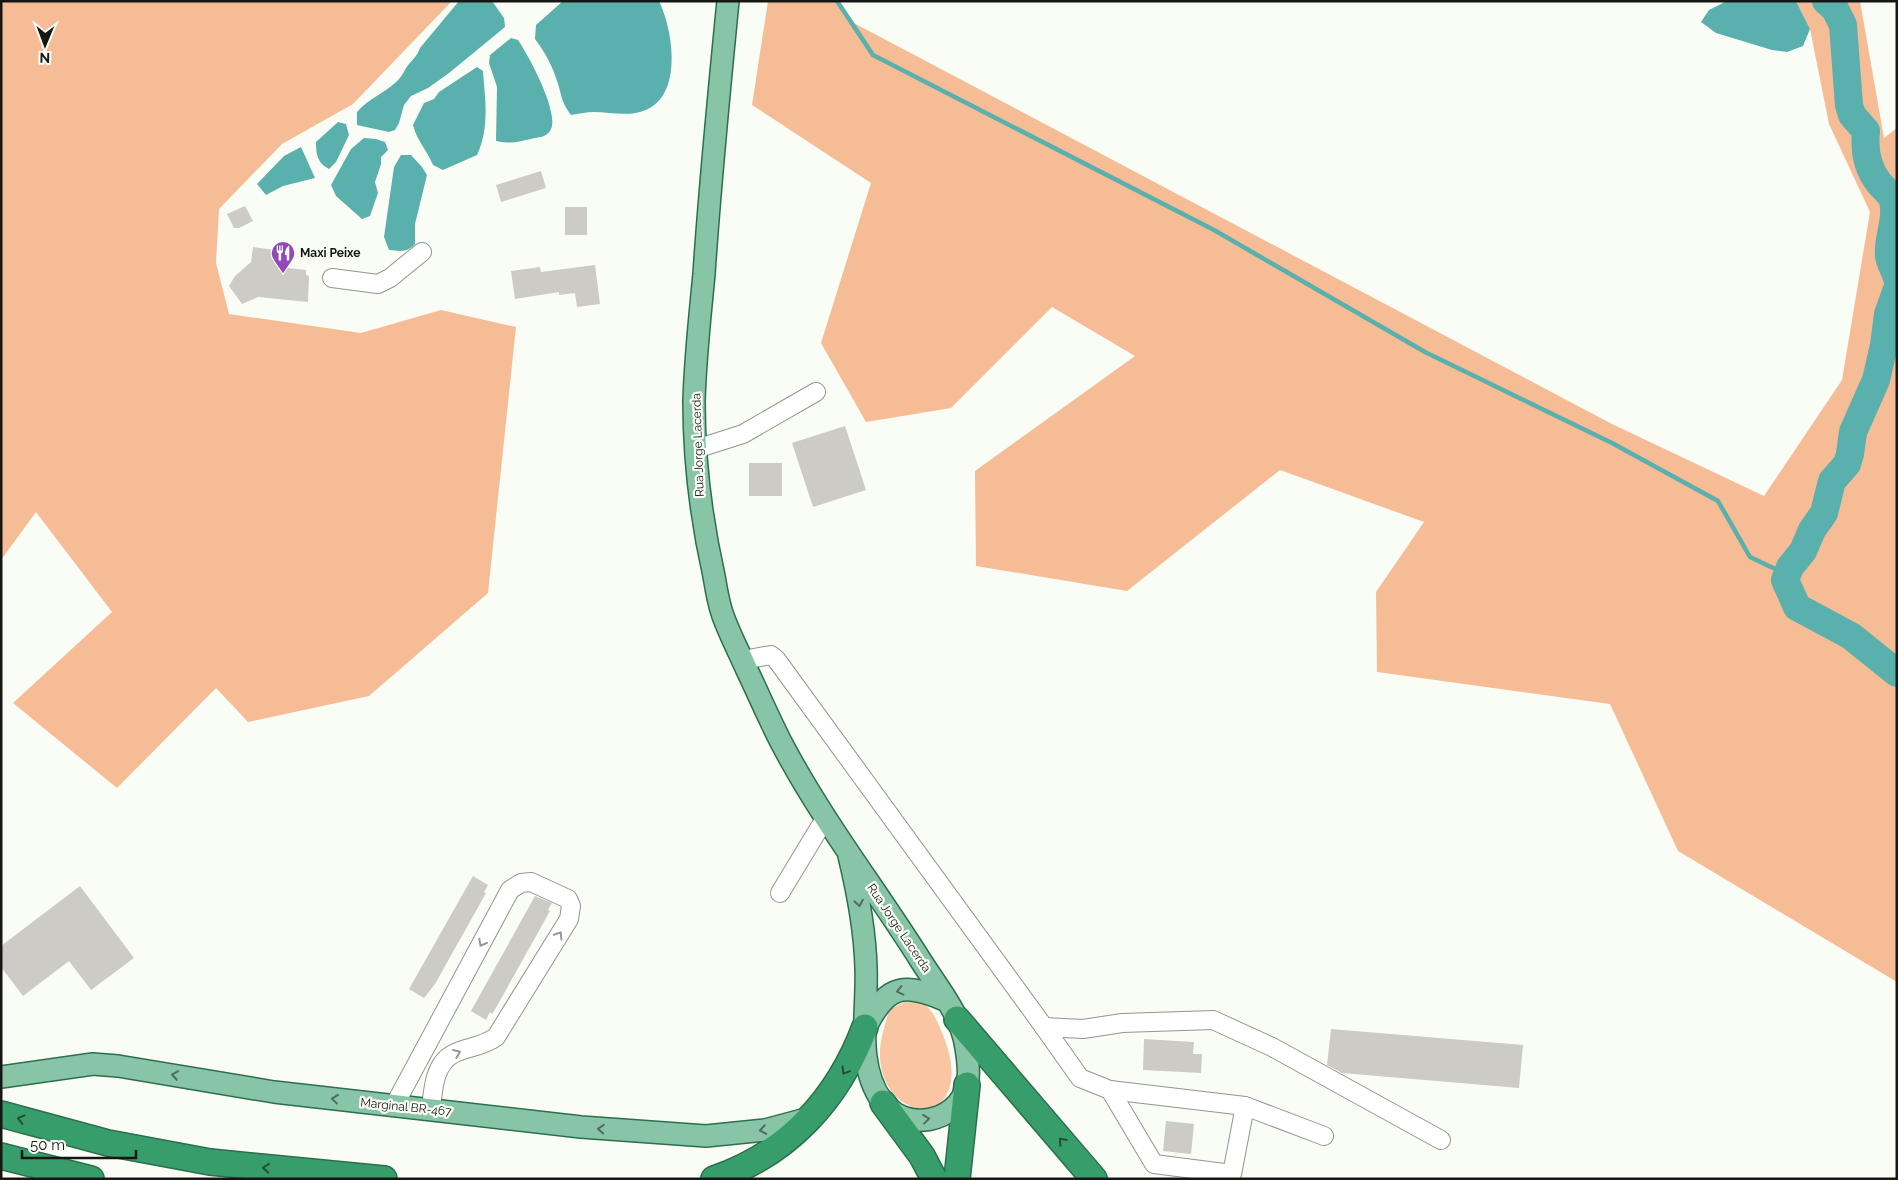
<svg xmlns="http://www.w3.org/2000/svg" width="1898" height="1180" viewBox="0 0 1898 1180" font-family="Raleway,sans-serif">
  <rect width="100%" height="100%" fill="#fafdf6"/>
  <path fill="#fac5a2" d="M905 1002C928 1001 931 1008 940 1028 985 1128 885 1131 880 1058 879 1042 885 1025 889 1010Z"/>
  <g fill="#f6bc96">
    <path d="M1 1H452L353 104 282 144 219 209 216 263 229 314 361 333 441 310 516 327 488 593 369 696 248 722 216 688 117 788 13 703 112 612 36 512 1 560Z"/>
    <path d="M768 1H838L852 22 1612 424 1764 496 1842 380 1870 212 1829 124 1810 29 1797 3 1794 1H1860L1884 138 1897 128V982L1678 851 1610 704 1377 672 1376 592 1424 522 1280 470 1127 591 976 566 975 471 1135 356 1052 307 951 408 866 422 821 343 871 183 752 105Z"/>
  </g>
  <g fill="#59b0ad">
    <path d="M459 1H492L504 18 505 27 449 73 428 88 411 96 404 105 399 123 395 130 389 132 357 125V112C368 99 383 94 395 83 404 75 403 71 409 64 414 58 417 56 420 48Z"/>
    <path d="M563 1H659C674 32 684 101 640 112 626 116 608 112 594 112 586 112 578 114 571 115 560 100 562 94 556 78 551 63 544 51 535 39L536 25Z"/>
    <path d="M1727 1H1794L1797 3 1810 29 1803 46 1787 52 1772 50 1716 33 1701 22 1709 10Z"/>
    <path d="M511 38 518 40C529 56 559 112 551 129 547 138 538 137 531 139 516 142 512 144 496 141L497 87 489 63 490 55Z"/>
    <path d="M477 67 483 71C485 99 490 128 477 155L443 170 433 165C427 150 417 141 413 125L424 103 434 99 439 92Z"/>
    <path d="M338 122 346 124 349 135 336 162 329 169C317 163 316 154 316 142Z"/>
    <path d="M364 138 376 139 385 142 388 150 381 157V164L375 182 378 193 370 216 362 219 336 196 331 185 351 149Z"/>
    <path d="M301 147 315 178 283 186 266 195 257 184 284 156Z"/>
    <path d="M401 155H411L422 167 427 175 415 224V244C407 253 400 251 389 250L384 237 394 167Z"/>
  </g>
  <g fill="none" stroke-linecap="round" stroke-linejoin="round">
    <path stroke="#59b0ad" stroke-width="4.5" d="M837 1 873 55 1214 230 1425 352 1612 443 1718 501 1750 557 1788 575"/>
    <g stroke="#59b0ad" stroke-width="28">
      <path d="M1826 1 1835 9 1843 25 1849 105 1852 115 1866 131C1864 150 1867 168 1879 183 1884 189 1891 194 1893 201 1898 220 1887 238 1889 256 1890 264 1895 270 1897 278"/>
      <path d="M1897 289 1888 314 1884 345 1876 380 1853 432 1850 454 1847 464 1832 481 1824 513 1812 530 1803 551 1790 567 1785 580 1797 607 1851 636 1897 673"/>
    </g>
  </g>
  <g fill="#cdcbc5">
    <path d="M541 171 546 188 501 202 496 185Z"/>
    <path d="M245 206 253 221 239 228H234L227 214Z"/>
    <rect x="565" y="207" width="22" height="28"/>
    <path d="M253 247 275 250 274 259 280 267 306 270V275L309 276 308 302 258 297 242 304 229 286 235 276 251 262Z"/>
    <path d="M595 265 600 304 577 307 575 293 559 295V292L515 299 511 271 540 267 541 272Z"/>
    <path d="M845 426 866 490 813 507 792 443Z"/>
    <rect x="749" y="463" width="33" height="33"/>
    <path d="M473 876 488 885 484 892 486 893 435 984 424 998 409 989Z"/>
    <path d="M80 886 134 958 91 990 69 961 23 996 1 967V946Z"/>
    <path d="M535 896 552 903 548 910 550 911 497 1006 492 1014 490 1012 486 1020 471 1011Z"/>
    <path d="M1331 1029 1523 1045 1519 1088 1342 1073 1327 1065Z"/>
    <path d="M1144 1039 1194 1042 1193 1054H1202L1201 1073 1143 1070Z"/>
    <path d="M1166 1121 1194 1124 1191 1154 1163 1151Z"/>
  </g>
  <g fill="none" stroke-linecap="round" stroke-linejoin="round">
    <g stroke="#93958f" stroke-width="20">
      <g id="minor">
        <path d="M332 278 378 284 390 278 422 252"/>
        <path d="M696 449 743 434 816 392"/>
        <path d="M743 660 771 655 776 659 1044 1027 1083 1029 1122 1023 1213 1020 1272 1047 1441 1140"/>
        <path d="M780 893 826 817"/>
        <path d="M1044 1027 1080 1078 1110 1090 1245 1106 1324 1136"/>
        <path d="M1110 1090 1154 1164 1232 1174 1245 1106"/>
        <path d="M394 1106 510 890 521 883 531 882 568 899 571 906 569 919 496 1037C480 1048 468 1046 453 1054 434 1064 433 1090 431 1109"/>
      </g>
    </g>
    <g stroke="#2b6f4d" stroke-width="24">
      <g id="major">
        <path d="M728 1C719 92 710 183 704 274 700 316 695 360 694 402 694 461 701 518 714 576 716 588 718 601 722 613 728 631 738 650 746 668 758 693 769 719 782 744 822 820 875 888 921 961 938 988 962 1016 966 1048 968 1060 970 1074 967 1086 957 1123 905 1133 882 1101 855 1063 868 1012 866 968 865 930 858 893 849 856"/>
        <path d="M867 1025C888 983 906 983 947 1001"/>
        <path d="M1 1077 93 1064 118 1066 274 1092 581 1127 706 1136 765 1130 810 1118"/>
      </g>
    </g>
    <g stroke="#2b6f4d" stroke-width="28">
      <g id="highway">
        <path d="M957 1019 1094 1179"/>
        <path d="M883 1103 922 1156 934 1179"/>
        <path d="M1 1114 108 1143 210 1162 384 1179"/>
        <path d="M1 1156 91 1179"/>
        <path d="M714 1179C788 1154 838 1099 865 1027"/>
        <path d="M957 1179 967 1085"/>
      </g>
    </g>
    <use href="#minor" stroke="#fff" stroke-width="18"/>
    <use href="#major" stroke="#87c5a6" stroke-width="21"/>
    <use href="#highway" stroke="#379e6b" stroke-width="25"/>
  </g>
  <defs><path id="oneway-chevron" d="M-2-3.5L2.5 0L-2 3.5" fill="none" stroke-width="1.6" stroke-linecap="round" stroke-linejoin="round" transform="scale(1.25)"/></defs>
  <g stroke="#4e6e5e">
    <use href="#oneway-chevron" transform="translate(859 903) rotate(80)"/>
    <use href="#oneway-chevron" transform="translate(900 991) rotate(167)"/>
    <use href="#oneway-chevron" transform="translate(175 1075) rotate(-171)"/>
    <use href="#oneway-chevron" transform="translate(335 1099) rotate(-173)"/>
    <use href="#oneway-chevron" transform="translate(926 1119) rotate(-7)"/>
    <use href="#oneway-chevron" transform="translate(601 1129) rotate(-176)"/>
    <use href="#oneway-chevron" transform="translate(763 1130) rotate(170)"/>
  </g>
  <g stroke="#969796">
    <use href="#oneway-chevron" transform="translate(559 935) rotate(-58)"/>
    <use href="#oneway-chevron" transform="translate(482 943) rotate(118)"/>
    <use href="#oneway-chevron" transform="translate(457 1053) rotate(-23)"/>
  </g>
  <g stroke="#234d37">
    <use href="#oneway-chevron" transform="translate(845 1071) rotate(121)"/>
    <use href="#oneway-chevron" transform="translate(21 1119) rotate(-165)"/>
    <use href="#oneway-chevron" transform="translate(1062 1141) rotate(-131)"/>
    <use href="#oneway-chevron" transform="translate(266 1168) rotate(-175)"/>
  </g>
  <defs>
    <g id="restaurant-pin" transform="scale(1.25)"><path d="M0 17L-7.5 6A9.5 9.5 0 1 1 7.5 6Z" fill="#9048bb" stroke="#fafdf6"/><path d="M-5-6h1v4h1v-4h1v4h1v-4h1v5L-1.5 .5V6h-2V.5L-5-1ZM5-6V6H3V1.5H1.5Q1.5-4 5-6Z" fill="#fff"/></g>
  </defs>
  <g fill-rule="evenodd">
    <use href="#restaurant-pin" x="283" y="253"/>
  </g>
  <g text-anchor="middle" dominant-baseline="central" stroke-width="4.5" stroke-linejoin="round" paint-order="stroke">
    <g font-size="12" font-weight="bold" fill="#161715" stroke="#fafdf6" text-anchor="start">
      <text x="300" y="253">Maxi Peixe</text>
    </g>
    <g font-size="12" fill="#161715" stroke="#fafdf6">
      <text transform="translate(698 445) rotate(-92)">Rua Jorge Lacerda</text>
      <text transform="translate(899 928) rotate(56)">Rua Jorge Lacerda</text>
      <text transform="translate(406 1107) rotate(6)">Marginal BR-467</text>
    </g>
  </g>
  <rect width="1898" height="1180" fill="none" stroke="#161715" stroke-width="5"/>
  <g transform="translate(45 45) rotate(181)" stroke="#fafdf6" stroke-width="4" paint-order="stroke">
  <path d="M0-4L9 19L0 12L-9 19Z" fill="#161715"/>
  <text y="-8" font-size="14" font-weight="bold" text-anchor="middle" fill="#161715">N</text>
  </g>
  <path d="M22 1150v8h114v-8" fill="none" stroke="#161715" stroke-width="2.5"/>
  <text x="30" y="1150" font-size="15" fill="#161715" stroke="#fafdf6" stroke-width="4" paint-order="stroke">50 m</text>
</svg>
